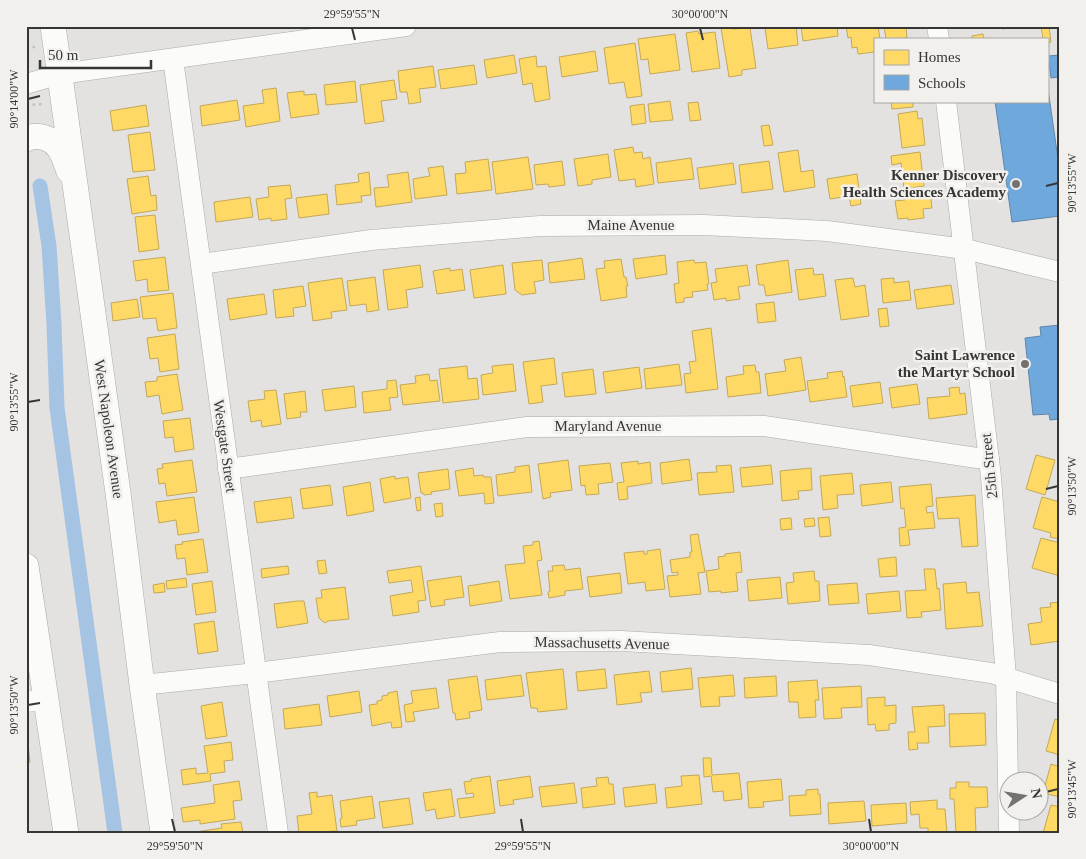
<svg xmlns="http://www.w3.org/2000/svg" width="1086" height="859" viewBox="0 0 1086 859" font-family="'Times New Roman',serif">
  <rect width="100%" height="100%" fill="#e3e2e1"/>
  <g fill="#ffd966" stroke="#c3a857">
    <path d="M732 26V29L750 28 756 68 742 70V75L729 77 721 28Z"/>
    <path d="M780 26H796L798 45 768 49 765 28Z"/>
    <path d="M801 26H837L838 36 803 41Z"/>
    <path d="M846 26H878L880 39H875V52L858 54 857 47 852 48 851 37 848 38Z"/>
    <path d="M884 26H906L907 38 886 39Z"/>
    <path d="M1002 26H1023L1002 29Z"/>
    <path d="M1041 26H1049L1051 42 1047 43V39H1043Z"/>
    <path d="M698 31 699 34 715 32 720 68 692 72 686 33Z"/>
    <path d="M675 34 680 70 650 74 648 59 641 60 638 39Z"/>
    <path d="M983 34 984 39H973L972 36Z"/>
    <path d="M635 43 642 96 627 98 624 82 609 84 604 48Z"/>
    <path d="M595 51 598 71 562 77 559 57Z"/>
    <path d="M514 55 517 73 487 78 484 60Z"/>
    <path d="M536 56 537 67 546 66 550 99 535 102 532 83 523 85 519 59Z"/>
    <path d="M474 65 477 84 441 89 438 70Z"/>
    <path d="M433 66 436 87 419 89 421 102 409 104 407 92H400L398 71Z"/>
    <path d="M394 80 397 99 381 101 384 121 365 124 360 85Z"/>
    <path d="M355 81 357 102 326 105 324 85Z"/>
    <path d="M276 88 280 121 246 127 243 106 264 103 262 90Z"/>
    <path d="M304 91V95L316 94 319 114 291 118 287 93Z"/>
    <path d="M237 100 240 120 202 126 200 106Z"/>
    <path d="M670 101 673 120 650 122 648 104Z"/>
    <path d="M891 101H913V107L892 109Z"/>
    <path d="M698 102 701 120 690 121 688 103Z"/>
    <path d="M644 104 646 123 632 125 630 106Z"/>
    <path d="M146 105 149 126 113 131 110 111Z"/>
    <path d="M917 111 918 119 922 118 925 145 902 148 898 114Z"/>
    <path d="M769 125 773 145 764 146 761 126Z"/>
    <path d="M150 132 155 170 133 172 128 135Z"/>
    <path d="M633 147 634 153 642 152 643 159 650 157 654 184 636 187 635 179 619 181 614 150Z"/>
    <path d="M798 150 801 172 813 170 815 187 784 192 778 153Z"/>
    <path d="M920 152 924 186 904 189 901 163 892 165 891 156Z"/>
    <path d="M608 154 611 177 592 180V184L578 186 574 159Z"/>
    <path d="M528 157 533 189 496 194 492 162Z"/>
    <path d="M691 158 694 179 658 183 656 163Z"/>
    <path d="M488 159 492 190 457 194 455 174 466 173 465 162Z"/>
    <path d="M562 161 565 185 549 187 548 184 536 185 534 165Z"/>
    <path d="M769 161 773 189 742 193 739 165Z"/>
    <path d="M733 163 736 184 700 189 697 168Z"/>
    <path d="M443 166 447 195 415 199 413 179 430 176 428 168Z"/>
    <path d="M369 172 371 195 361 196 362 202 337 205 335 185 359 182 358 174Z"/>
    <path d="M408 172 412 202 376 207 374 188 389 187 387 175Z"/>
    <path d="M857 174 861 204 851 206 849 196 830 199 827 179Z"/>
    <path d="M148 176 151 196 156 195 157 210 132 214 127 179Z"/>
    <path d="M290 185 292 198 285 199 287 219 271 221V218L259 220 256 199 269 197 268 187Z"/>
    <path d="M930 191 932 208 923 209 924 218 908 220V218L898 219 895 201 905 200 904 194Z"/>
    <path d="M327 194 329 214 299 218 296 198Z"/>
    <path d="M250 197 253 217 216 222 214 202Z"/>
    <path d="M155 215 159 249 139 252 135 217Z"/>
    <path d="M665 255 667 274 636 279 633 259Z"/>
    <path d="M165 257 169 290 148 292 147 279 136 281 133 261Z"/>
    <path d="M582 258 585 279 550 283 548 263Z"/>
    <path d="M621 259 624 277H626L628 286H626L627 297 601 301 596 269 605 268 604 261Z"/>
    <path d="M542 260 544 280 534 282 536 293 522 295 515 290 512 263Z"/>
    <path d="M694 260 695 263 706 262 709 284H707L708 290 692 292 693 297 684 298V302L676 303 674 284 679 283 677 262Z"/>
    <path d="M788 260 792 292 766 296 764 285H759L756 265Z"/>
    <path d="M420 265 423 287 406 290 408 307 388 310 383 270Z"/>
    <path d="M503 265 506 294 474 298 470 270Z"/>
    <path d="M747 265 750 285 738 287 740 299 726 301V298L714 300 711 283 717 282 715 269Z"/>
    <path d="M450 268V271L462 269 465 290 437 294 433 271Z"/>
    <path d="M813 268 814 275 823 274 826 296 799 300 795 270Z"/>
    <path d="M375 277 379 310 367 312 366 304 350 306 347 281Z"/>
    <path d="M342 278 347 310 331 312 332 318 313 321 308 283Z"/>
    <path d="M853 278 855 287 865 285 869 316 841 320 835 280Z"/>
    <path d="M894 278V283L909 281 911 300 883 303 881 279Z"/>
    <path d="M951 285 954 304 917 309 914 290Z"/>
    <path d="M303 286 306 306 293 308 294 316 276 318 273 290Z"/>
    <path d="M173 293 177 328 158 331 156 318 143 319 140 297Z"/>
    <path d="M264 294 267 314 230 320 227 299Z"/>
    <path d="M137 299 140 317 113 321 111 303Z"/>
    <path d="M774 302 776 321 758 323 756 304Z"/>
    <path d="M887 308 889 326 880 327 878 309Z"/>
    <path d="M711 328 718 389 686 393 684 374 691 373 689 362 696 361 692 331Z"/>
    <path d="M175 334 179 369 160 372 158 358 150 359 147 338Z"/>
    <path d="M801 357 806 390 768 396 765 374 786 371 784 360Z"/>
    <path d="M554 358 557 384 541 386 543 402 529 404 523 362Z"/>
    <path d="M513 364 516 391 483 395 481 375 493 373 492 366Z"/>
    <path d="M679 364 682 385 646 389 644 369Z"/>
    <path d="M755 365 756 372H759L761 393 728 397 726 377 744 374 743 366Z"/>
    <path d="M467 366 468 379 477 378 479 399 443 403 439 369Z"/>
    <path d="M639 367 642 388 606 393 603 372Z"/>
    <path d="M593 369 596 394 565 397 562 373Z"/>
    <path d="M842 371 843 377 844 376 847 397 810 402 807 381 828 378 827 373Z"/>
    <path d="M177 374 183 410 162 414 159 395 147 397 145 382 157 381V377Z"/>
    <path d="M429 374 430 381 437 380 440 401 403 405 400 385 416 383 415 376Z"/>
    <path d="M396 380 398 397 389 398 391 410 364 413 362 392 387 389V381Z"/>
    <path d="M880 382 883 403 853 407 850 386Z"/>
    <path d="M917 384 920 404 892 408 889 388Z"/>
    <path d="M354 386 356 407 325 411 322 390Z"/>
    <path d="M959 387 960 394 965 393 967 414 929 419 927 398 950 396 949 388Z"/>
    <path d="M276 390 281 424 262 427 261 420 251 422 248 401 265 399 264 391Z"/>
    <path d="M305 391 307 412H300L301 417 287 419 284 394Z"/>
    <path d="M190 418 194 449 175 452 173 437 165 438 163 421Z"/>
    <path d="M1036 455 1055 460 1045 495 1026 489Z"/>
    <path d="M689 459 692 480 662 484 660 463Z"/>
    <path d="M192 460 197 492 167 496 165 483 159 484 157 469 163 468 162 464Z"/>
    <path d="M568 460 572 490 550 493 551 497 543 499 538 464Z"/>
    <path d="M638 461V464L650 462 652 483 627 487 628 499 619 500 617 483 624 482 621 463Z"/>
    <path d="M610 463 613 482 598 484 599 494 586 495 585 485 581 486 579 466Z"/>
    <path d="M529 465 532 492 498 496 496 475 515 472V467Z"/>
    <path d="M731 465 734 492 699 495 697 473 717 472 716 466Z"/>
    <path d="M771 465 773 484 742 487 740 468Z"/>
    <path d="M473 468 474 476 483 475 484 477H491L494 503 485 504 484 493 459 496 455 471Z"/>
    <path d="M811 468 812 490 798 491 799 499 782 501 780 471Z"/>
    <path d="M448 469 450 489 431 492 432 494 424 495 423 493H421L418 473Z"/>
    <path d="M852 473 854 494 837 495 838 508 823 510 820 476Z"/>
    <path d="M395 476V479L408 477 411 498 384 503 380 479Z"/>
    <path d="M370 482 374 511 347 516 343 487Z"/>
    <path d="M891 482 893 502 862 506 860 485Z"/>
    <path d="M931 484 933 506 926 507 927 513 933 512 935 528 908 530 910 545 900 546 899 528 906 527 904 508 901 509 899 487Z"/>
    <path d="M330 485 333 505 303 509 300 489Z"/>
    <path d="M975 495 978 546 962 547 959 518 938 519 936 498Z"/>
    <path d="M194 497 199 532 178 535 176 520 159 523 156 502Z"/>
    <path d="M291 497 294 518 257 523 254 502Z"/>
    <path d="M420 497 421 510 417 511 415 498Z"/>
    <path d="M1042 497 1060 502V539L1050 537 1051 533 1033 528Z"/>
    <path d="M442 503 443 516 436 517 434 504Z"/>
    <path d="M829 517 831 536 820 537 818 518Z"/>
    <path d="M791 518 792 529 781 530 780 519Z"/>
    <path d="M814 518 815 526 805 527 804 519Z"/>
    <path d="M698 534 705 572 698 573 701 594 670 597 667 576 678 575V572L672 573 670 560 690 557V552H692L690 535Z"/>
    <path d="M1041 538 1060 543 1058 553H1060V576L1032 568Z"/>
    <path d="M203 539 208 572 187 575 185 558 177 559 175 545 183 544 182 542Z"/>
    <path d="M539 541 542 560 537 561 542 595 510 599 505 565 525 563 523 546 533 545V542Z"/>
    <path d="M660 549 665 589 646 591 645 582 628 584 624 553 644 551V554H647V551Z"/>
    <path d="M740 552 742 572 736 573 738 591 721 593V591L709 592 706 571 719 569 718 557 725 556V554Z"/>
    <path d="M896 557 897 576 880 577 878 559Z"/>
    <path d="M325 560 327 573 319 574 317 561Z"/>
    <path d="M564 565 565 570 580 568 583 589 565 591V595L549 598 548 592 550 591 548 571H553L552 566Z"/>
    <path d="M288 566 289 574 262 578 261 569Z"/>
    <path d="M421 566 426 600 418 601 419 612 393 616 390 596 413 592 411 580 389 583 387 571Z"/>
    <path d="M924 569H935L937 589 939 588 941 610 921 612 922 617 907 618 905 591 926 590Z"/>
    <path d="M814 571 815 581H819L820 601 788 604 786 583 794 582 793 573Z"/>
    <path d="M620 573 622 593 590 597 587 577Z"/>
    <path d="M461 576 464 597 444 600 445 605 431 607 427 581Z"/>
    <path d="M780 577 782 598 749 601 747 580Z"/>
    <path d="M186 578 187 587 167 589 166 581Z"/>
    <path d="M212 581 216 612 196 615 192 584Z"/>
    <path d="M499 581 502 601 470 606 468 586Z"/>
    <path d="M966 582 967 593 979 592 983 626 946 629 943 584Z"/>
    <path d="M164 583 165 592 154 593 153 585Z"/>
    <path d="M857 583 859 603 829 605 827 585Z"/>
    <path d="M345 587 349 619 328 621 325 623 319 618 316 598H322L321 590Z"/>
    <path d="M899 591 901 611 868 614 866 594Z"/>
    <path d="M297 601H304L308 623 277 628 274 604Z"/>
    <path d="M1060 602V641L1031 645 1028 624 1042 622 1040 608 1051 607 1050 603Z"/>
    <path d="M214 621 218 651 198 654 194 624Z"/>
    <path d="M691 668 693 689 662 692 660 672Z"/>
    <path d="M563 669 567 709 538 712 537 708H531L526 673Z"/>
    <path d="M605 669 607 688 578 691 576 672Z"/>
    <path d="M649 671 652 692 640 693 642 702 617 705 614 675Z"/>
    <path d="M521 675 524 696 487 700 485 680Z"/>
    <path d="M733 675 735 696 719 697 720 706 701 707 698 678Z"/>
    <path d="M477 676 482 710 469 712 470 718 456 720 455 713H453L448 680Z"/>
    <path d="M776 676 777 696 745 698 744 678Z"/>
    <path d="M817 680 819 700H815L816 717 799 718 798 702H789L788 682Z"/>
    <path d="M861 686 862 707 841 708 842 718 824 719 822 688Z"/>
    <path d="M436 688 439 708 413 712 415 721 406 722 404 705 413 703 411 691Z"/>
    <path d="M359 691 362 712 330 717 327 696Z"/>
    <path d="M397 691 402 727 392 728 391 722 372 726 369 705 377 704V701L382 700V696L388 695V693Z"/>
    <path d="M885 697V706L896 705V723L889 724V730L876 731 875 724 868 725 867 698Z"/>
    <path d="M222 702 227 736 206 739 201 706Z"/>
    <path d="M319 704 322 725 285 729 283 709Z"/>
    <path d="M944 705 945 726 928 727 929 743H917L918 749 909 750 908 732H915L912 707Z"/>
    <path d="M985 713 986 745 950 747 949 714Z"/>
    <path d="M1055 719 1060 721V755L1046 751Z"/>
    <path d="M27 736 30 762 26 763V736Z"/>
    <path d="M231 742 233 760 224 761 225 772 210 774 211 781 183 785 181 770 196 768V774L208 773 204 746Z"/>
    <path d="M703 758H711L712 775 739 773 742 799 724 801 723 791 713 792 711 776 704 777Z"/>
    <path d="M1051 764 1060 767V797L1043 793Z"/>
    <path d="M699 775 702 804 667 808 665 788 682 786 681 776Z"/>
    <path d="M490 776 495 813 460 818 457 799 474 797 473 793 466 794 464 782 471 781V779Z"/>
    <path d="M530 776 533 797 513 800 514 804 500 806 497 781Z"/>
    <path d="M608 777 609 784H613L615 804 583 808 581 788 597 786 596 778Z"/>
    <path d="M781 779 783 800 763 802 764 807 749 808 747 782Z"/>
    <path d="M239 781 242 800 233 801 235 819 200 824V820L183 822 181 808 215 803 213 785Z"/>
    <path d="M956 782H969V787H987L988 807 975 808 976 833H956L954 799H950V788H956Z"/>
    <path d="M574 783 577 803 542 807 539 787Z"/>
    <path d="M655 784 657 803 625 807 623 788Z"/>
    <path d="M451 789 455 816 437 819 435 809 426 811 423 793Z"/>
    <path d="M818 789V794H820L821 814 790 816 789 796 806 795V790Z"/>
    <path d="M317 792V797L332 795 337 831 299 833 297 816 312 814 309 793Z"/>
    <path d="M372 796 375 818 356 821 357 825 341 827 340 819 342 818 340 801Z"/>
    <path d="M409 798 413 824 383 828 379 802Z"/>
    <path d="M937 800V809H945L947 833H928V828H920L919 814 911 815 910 802Z"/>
    <path d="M864 801 866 821 829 824 828 803Z"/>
    <path d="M906 803 907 823 872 826 871 805Z"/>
    <path d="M1051 805 1060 807V833H1043Z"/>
    <path d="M241 822 243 833H189L222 828 221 824Z"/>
  </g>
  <g fill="#6fa8dc" stroke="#5e86aa">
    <path d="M1060 55V77L1051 78 1048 56Z"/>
    <path d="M1047 82 1060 173V216L1012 222 995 101H1047Z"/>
    <path d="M1060 325V419L1050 420 1049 414 1033 415 1025 338 1041 336 1040 327Z"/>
  </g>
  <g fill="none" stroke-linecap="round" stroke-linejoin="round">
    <path stroke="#a5c3e3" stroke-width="15" d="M40 186 49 246 54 324 57 408 115 833"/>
    <g stroke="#abaaa9" stroke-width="21">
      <g id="minor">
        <path d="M937 26 939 39"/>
        <path d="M173 59 278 833"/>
        <path d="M26 84 60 74 406 26"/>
        <path d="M946 101 991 477 1006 678 1009 833"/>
        <path d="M201 264 371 240 540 226 704 225 827 231 965 249 1060 272"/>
        <path d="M228 469 527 427 764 426 977 458H989"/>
        <path d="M142 685 256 673 500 642 622 641 869 655 991 673 1060 694"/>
        <path d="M26 702 45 699"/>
      </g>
    </g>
    <g stroke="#abaaa9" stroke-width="26">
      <g id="major">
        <path d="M53 26 118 493 142 685 163 833"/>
        <path d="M26 139C37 133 52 138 59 148 64 155 66 164 69 171"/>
        <path d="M26 566 66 833"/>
      </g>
    </g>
    <g stroke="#c1c1c1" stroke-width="2.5" stroke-dasharray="2.5 4" stroke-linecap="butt">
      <path d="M26 47H37"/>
      <path d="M26 105 45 104"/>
    </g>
    <use href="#minor" stroke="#fbfbfa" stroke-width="20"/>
    <use href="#major" stroke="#fbfbfa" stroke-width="25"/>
  </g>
  <path fill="none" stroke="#363635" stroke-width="2" d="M352 28 355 40M700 28 703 40M28 99 40 96M1046 186 1058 183M28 402 40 400M1046 489 1058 486M28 705 40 703M1046 792 1058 789M172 819 175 832M521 819 523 832M869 819 871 832"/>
  <g fill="#737271" stroke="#f2f0ed" stroke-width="2">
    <circle cx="1016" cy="184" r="5"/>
    <circle cx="1025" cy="364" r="5"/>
  </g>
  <g text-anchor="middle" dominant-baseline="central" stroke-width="5" stroke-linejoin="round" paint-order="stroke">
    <g font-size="15" font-weight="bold" fill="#363635" stroke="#f2f0ed" text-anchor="end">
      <text x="1006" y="175">Kenner Discovery<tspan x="1006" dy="17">Health Sciences Academy</tspan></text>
      <text x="1015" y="355">Saint Lawrence<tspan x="1015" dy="17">the Martyr School</tspan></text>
    </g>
    <g font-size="15" fill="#363635" stroke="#f2f0ed">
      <text x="631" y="225">Maine Avenue</text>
      <text x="608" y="426">Maryland Avenue</text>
      <text transform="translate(109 429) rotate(82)">West Napoleon Avenue</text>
      <text transform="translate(225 446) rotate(82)">Westgate Street</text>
      <text transform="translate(989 466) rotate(-96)">25th Street</text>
      <text transform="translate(602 643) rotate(1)">Massachusetts Avenue</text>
    </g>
  </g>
  <rect width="1086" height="859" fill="none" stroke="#f2f0ed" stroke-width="55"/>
  <rect x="874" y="38" width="175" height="65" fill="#f2f0ed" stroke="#a7a6a3"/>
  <rect x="884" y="50" width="25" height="15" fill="#ffd966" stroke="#a7a6a3"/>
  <text x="918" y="62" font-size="15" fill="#363635">Homes</text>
  <rect x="884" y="75" width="25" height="15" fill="#6fa8dc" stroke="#a7a6a3"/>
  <text x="918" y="88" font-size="15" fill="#363635">Schools</text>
  <g transform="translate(1024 796) rotate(78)"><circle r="24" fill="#f2f0ed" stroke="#a7a6a3"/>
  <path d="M0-4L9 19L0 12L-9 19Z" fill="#737271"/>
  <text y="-8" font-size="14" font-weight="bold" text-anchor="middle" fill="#363635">N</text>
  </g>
  <path d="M40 60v8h111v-8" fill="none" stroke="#363635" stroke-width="2.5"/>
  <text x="48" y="60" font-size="15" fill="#363635" stroke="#f2f0ed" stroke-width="4" paint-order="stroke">50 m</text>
  <rect x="28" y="28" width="1030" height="804" fill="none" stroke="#363635" stroke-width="2"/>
  <g font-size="12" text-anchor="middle" fill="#363635">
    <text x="352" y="18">29°59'55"N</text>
    <text x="700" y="18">30°00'00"N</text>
    <text transform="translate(14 99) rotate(-90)" y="4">90°14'00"W</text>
    <text transform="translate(1072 183) rotate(-90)" y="4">90°13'55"W</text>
    <text transform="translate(14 402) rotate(-90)" y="4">90°13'55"W</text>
    <text transform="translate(1072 486) rotate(-90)" y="4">90°13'50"W</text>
    <text transform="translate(14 705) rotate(-90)" y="4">90°13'50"W</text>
    <text transform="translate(1072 789) rotate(-90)" y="4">90°13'45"W</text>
    <text x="175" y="850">29°59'50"N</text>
    <text x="523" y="850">29°59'55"N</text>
    <text x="871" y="850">30°00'00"N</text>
  </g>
</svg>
